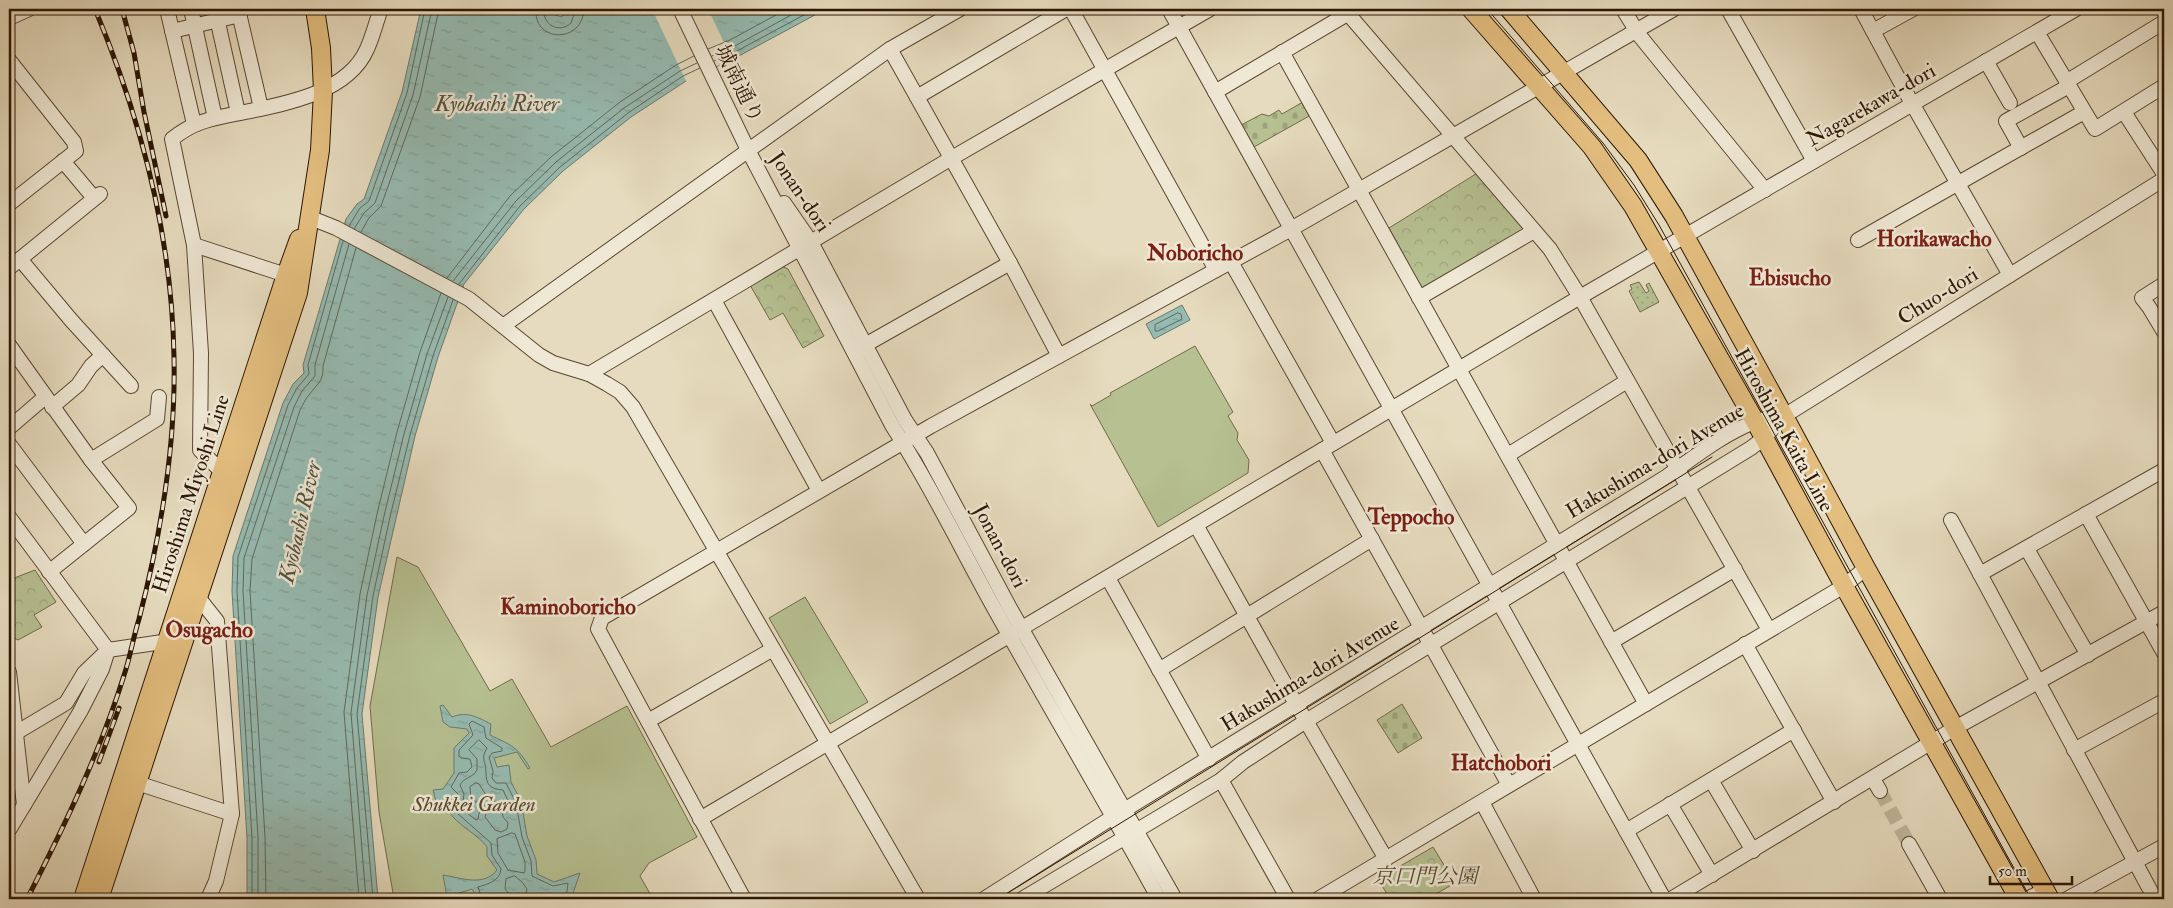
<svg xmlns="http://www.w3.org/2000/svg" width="2173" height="908" viewBox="0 0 2173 908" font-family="'IM FELL Double Pica','Noto Serif JP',serif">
  <defs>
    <pattern id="grass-dots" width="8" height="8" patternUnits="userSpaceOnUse" patternTransform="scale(1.25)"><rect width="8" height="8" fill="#b6c091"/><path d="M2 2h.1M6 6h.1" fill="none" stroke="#9da47b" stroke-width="1.8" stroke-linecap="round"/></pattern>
    <pattern id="cemetery-stones" width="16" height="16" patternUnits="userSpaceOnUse" patternTransform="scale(1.25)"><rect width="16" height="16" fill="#b6c091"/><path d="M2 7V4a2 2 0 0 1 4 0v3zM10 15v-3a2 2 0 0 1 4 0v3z" fill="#9da47b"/></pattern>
    <pattern id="park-crowns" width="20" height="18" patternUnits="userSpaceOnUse" patternTransform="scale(1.25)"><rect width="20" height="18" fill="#b6c091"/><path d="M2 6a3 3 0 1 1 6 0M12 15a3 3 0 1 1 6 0" fill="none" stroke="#9da47b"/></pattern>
    <pattern id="water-ripples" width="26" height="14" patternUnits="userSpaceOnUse" patternTransform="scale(1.25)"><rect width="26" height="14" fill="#96bbb2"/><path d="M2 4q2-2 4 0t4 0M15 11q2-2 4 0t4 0" fill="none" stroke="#81a097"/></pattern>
  </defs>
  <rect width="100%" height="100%" fill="#e6dbbe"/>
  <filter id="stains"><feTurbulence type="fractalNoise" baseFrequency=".004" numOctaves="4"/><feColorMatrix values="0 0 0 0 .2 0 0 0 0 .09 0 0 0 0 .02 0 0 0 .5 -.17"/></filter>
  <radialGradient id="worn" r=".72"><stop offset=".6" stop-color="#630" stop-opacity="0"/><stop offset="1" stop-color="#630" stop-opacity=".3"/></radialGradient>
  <path fill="url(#grass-dots)" stroke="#716b4a" d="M1639 282 1646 293 1649 291 1646 285 1649 283 1659 302 1640 312 1629 291 1632 289 1630 285Z"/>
  <g fill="url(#cemetery-stones)" stroke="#716b4a">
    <path d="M1303 102 1311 115 1254 147 1241 125 1262 114 1269 116 1279 110 1282 114Z"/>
    <path d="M1402 704 1422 738 1398 753 1377 720Z"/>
  </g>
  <g fill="url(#park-crowns)" stroke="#716b4a">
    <path d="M1479 172 1524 226 1523 233 1425 289 1421 287 1389 228Z"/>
    <path d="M781 266 788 269 824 336 803 348 783 313 770 320 750 285Z"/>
    <path d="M35 570 56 602 34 615 42 627 18 640 14 638 9 601V580Z"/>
    <path d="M1433 847 1455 883 1427 899H1390L1378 879Z"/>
  </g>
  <g fill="#b6c091" stroke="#716b4a">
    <path d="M1195 346 1233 412 1228 416 1238 433 1237 440 1249 460 1248 473 1158 527 1090 404 1092 406 1111 395 1110 393Z"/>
    <path d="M397 557 418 567 490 691 512 679 551 747 627 706 697 837 649 863 640 876 653 899H394L379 812 370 706Z"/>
    <path d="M805 597 868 702 830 724 769 618Z"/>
  </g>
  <g fill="url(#water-ripples)" stroke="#6c796c">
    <path d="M421 9H555V15L562 17 566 9H826L737 57 686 81 631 117 563 171 524 209 464 284 438 357 415 436 378 597 362 714 378 899H247V838L232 591 233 556 283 403 293 384 304 373 303 365 346 219 357 204 364 199 402 92Z"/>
    <path d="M1182 305 1190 320 1154 339 1146 324Z"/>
    <path d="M443 705 452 717C467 711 477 717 491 724L490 735C511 745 518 747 530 768L528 769 517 752 494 758 497 767 509 765 511 782 521 801 527 836 536 860 537 874 554 882 580 873 571 899H478L472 889 447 897 443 875C462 878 484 887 497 870L487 856V847C478 835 463 828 453 817 449 812 449 808 444 805L438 810 433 790 443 789 454 773V748L469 733 467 729 450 727 443 722 440 706Z"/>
  </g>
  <path fill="#e6dbbe" d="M652 9H708L733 61 728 63 726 61 687 83Z"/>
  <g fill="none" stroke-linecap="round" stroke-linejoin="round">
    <g stroke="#61685a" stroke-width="1">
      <path d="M536 9C533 43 583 44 584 9"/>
      <path d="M544 9C542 25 559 34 571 23L576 9"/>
      <path d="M708 49 730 40 787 9"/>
      <path d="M712 56 733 47 802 9"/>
      <path d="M714 61 735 52 815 9"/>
      <path d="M349 226 360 208 369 201 407 93 425 9"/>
      <path d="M354 229 364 213 375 203 413 95 432 9"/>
      <path d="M361 232 369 218 381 206 420 97 439 9"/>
      <path d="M447 278 510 196 551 157 620 102 676 65 694 56"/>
      <path d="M453 281 516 201 556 162 624 108 680 71 697 63"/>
      <path d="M459 284 520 206 560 167 628 113 683 76 700 68"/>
      <path d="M1178 313 1181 314 1182 319 1158 331H1155V325Z"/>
      <path d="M479 740 487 748C480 760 486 760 486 772 486 785 490 789 503 790L509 803 506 805 494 801C485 803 479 808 478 819L476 820 462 809 464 794 460 785C464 777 473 778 477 770V759L469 750Z"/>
      <path d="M476 783 479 784 486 795 473 804 471 802 470 787Z"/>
      <path d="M496 807 502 811 503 817 508 823 507 829 501 832 495 830 485 817 487 811Z"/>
      <path d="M512 833 515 834 525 862V871L524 873 508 870 498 853 497 839Z"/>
      <path d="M515 876 522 882 527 889 526 894 520 899 511 896 505 889 506 879Z"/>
      <path d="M252 899V838L237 591 238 557 288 405 297 388 309 374 308 365 343 241"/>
      <path d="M258 899V837L243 591 244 558 294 407 302 391 315 376V365L349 244"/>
      <path d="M266 899 265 837 250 591 252 559 300 410C303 405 305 399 309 395 317 384 324 381 323 366L356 248"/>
      <path d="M359 899 344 712 360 594 377 514 397 432 420 352 441 293"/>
      <path d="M366 899 351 713 367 595 384 516 404 434 427 354 448 297"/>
      <path d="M373 899 357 714 373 596 390 517 410 435 433 356 453 300"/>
      <path d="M482 899 478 887C488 884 500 881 501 869L492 855 491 843 457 813 454 808 457 802 458 794 451 787 459 773 467 772 472 767 470 759 461 758 459 756V750L473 735 469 724 472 721 484 727 486 738 502 748V751L492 753 489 757 493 771 492 778 496 783H506L516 803 522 837 531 861 532 876 553 886 568 883 566 899"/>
    </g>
    <path stroke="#c1b499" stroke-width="14" stroke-dasharray="14 7" stroke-linecap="butt" d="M1880 791 1909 844"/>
    <g stroke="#5a4732" stroke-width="16">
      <g id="minor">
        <path d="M167 9 194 124"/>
        <path d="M191 9 215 118"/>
        <path d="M215 9 238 113"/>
        <path d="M238 9 261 108"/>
        <path d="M680 9 748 150 893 427C932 487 963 553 998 615 1051 710 1107 804 1159 899"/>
        <path d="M1071 9 1216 270"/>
        <path d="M1169 9 1664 899"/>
        <path d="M1344 9 1550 249 1580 297 1769 630"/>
        <path d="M1623 9 1639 35 1765 190"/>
        <path d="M1728 9 1814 161"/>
        <path d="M1861 9 1909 98 2010 275"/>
        <path d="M9 18 29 9"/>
        <path d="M172 31 240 15"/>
        <path d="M1873 31 1913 9"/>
        <path d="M2037 32 2095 129 2164 86"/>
        <path d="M890 49 1010 263 1059 356"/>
        <path d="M1282 52 1646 704"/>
        <path d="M9 60 74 142 76 151 9 204"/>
        <path d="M1986 61 2010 103"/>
        <path d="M2066 82 2164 22"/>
        <path d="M1215 92 1354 10"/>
        <path d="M917 97 1066 9"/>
        <path d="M2124 112 2164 174"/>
        <path d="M2021 148 2006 121 2069 86"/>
        <path d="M63 161 94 198"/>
        <path d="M784 203 811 242 905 420 927 453 1011 610 1175 899"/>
        <path d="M311 218 336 228 469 299 539 355 553 363 589 374 607 384 620 392 633 407 918 899"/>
        <path d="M1858 240 2084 112"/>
        <path d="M194 245 286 275"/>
        <path d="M20 259 71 320 131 386"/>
        <path d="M1231 262 1333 443"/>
        <path d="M9 268 100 194"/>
        <path d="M2164 284 2142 298 2149 307 2164 332"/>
        <path d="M1419 298 1534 231"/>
        <path d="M714 300 819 491"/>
        <path d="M503 326 890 49 960 9"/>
        <path d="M9 345 91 460 129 508 49 572"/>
        <path d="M858 349 1010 263"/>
        <path d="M589 374 950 159 1210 9"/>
        <path d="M52 407 78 385 91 366 103 355"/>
        <path d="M9 428 45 397"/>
        <path d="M9 444 84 544"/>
        <path d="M1322 450 1509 785"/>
        <path d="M1508 455 1627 381"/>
        <path d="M91 460 157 419 159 397"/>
        <path d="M221 471 200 450 201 353 194 245 172 139C193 122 210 119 235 114 279 105 347 95 367 49 373 36 376 22 381 9"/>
        <path d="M2086 514 2164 653"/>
        <path d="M9 517 108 650 102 669 80 712 9 830"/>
        <path d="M1951 520 2155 899"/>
        <path d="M1196 525 1291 695 1386 859"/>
        <path d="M2027 549 2088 655"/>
        <path d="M1980 574 2164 470"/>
        <path d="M1108 578 1209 759"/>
        <path d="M198 597 217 621 232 814 216 881 208 899"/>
        <path d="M1611 642 1735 569"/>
        <path d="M1745 644 1834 802"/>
        <path d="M1159 670 1372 539"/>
        <path d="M9 672 24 805"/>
        <path d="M648 721 773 649"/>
        <path d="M9 737 66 703 84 673 108 650 176 640"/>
        <path d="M2074 750 2164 701"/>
        <path d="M1873 779 1880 791"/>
        <path d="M128 780 232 814"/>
        <path d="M1221 780 1288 899"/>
        <path d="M1711 780 1753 851"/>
        <path d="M1482 802 1534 899"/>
        <path d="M1670 804 1712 875"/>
        <path d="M700 819 1580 297 2076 9"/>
        <path d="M1626 831 1794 730"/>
        <path d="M1909 844 1940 899"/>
        <path d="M744 899 598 629 602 618 931 426 1291 229 1674 9"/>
        <path d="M984 899 1113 817 1666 477C1693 458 1723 434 1754 422 1763 418 1775 418 1784 416"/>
        <path d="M1022 899 1221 780 1243 762 1306 721 1751 448 1764 438 1784 416 2164 179"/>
        <path d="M1318 899 1844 586 1866 568"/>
        <path d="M1671 899 1955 728 2164 612"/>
        <path d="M2027 899 2045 890"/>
        <path d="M2067 899 2164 846"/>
      </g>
    </g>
    <g stroke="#2c1603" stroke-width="20">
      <g id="major">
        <path d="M1471 9 1592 147 1633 206 1755 421 1844 586 2019 899"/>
        <path d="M1509 9 1638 160 1674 216 1784 416 1866 568 2050 899"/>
        <path d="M83 899 286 275 299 239"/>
        <path d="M99 899 298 293 320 150 323 91 321 48 315 9"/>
      </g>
    </g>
    <use href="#minor" stroke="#efe8d5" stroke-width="14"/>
    <use href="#major" stroke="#e3be7f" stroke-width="18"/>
    <g stroke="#2c1603" stroke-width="1">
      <path d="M1487 9 1603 143 1634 185 1659 225 2031 899"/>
      <path d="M998 899 1712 457"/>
    </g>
    <g stroke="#2c1603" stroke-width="5">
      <g id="rail">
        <path d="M122 9 134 53 144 112 166 216"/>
        <path d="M9 762 11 796 9 899"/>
        <path d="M99 762 119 708"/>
        <path d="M27 899C65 825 102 748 126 669 131 652 134 635 139 619 161 534 176 445 174 357 172 237 141 119 95 9"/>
      </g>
    </g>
    <use href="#rail" stroke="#efe8d5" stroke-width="3" stroke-dasharray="9" stroke-linecap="butt"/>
  </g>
  <g text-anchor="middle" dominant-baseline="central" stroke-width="5" stroke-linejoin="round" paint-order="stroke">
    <g font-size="21" fill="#2c1603" stroke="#efe8d5">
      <text transform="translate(739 84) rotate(64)">城南通り</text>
      <text transform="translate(1871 105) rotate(-30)">Nagarekawa-dori</text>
      <text transform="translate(800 192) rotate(56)">Jonan-dori</text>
      <text transform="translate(1938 296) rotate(-32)">Chuo-dori</text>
      <text transform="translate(1784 430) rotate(61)">Hiroshima Kaita Line</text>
      <text transform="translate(1655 461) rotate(-31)">Hakushima-dori Avenue</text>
      <text transform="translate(191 494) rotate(-72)">Hiroshima Miyoshi Line</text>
      <text transform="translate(1000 546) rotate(62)">Jonan-dori</text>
      <text transform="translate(1310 674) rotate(-31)">Hakushima-dori Avenue</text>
    </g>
    <g font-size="21" font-style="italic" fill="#55492e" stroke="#efe8d5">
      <text x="474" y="804">Shukkei Garden</text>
      <text x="1425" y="876">京口門公園</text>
    </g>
    <g font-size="22" font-style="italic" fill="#515040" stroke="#efe8d5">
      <text x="497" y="104">Kyobashi River</text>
      <text transform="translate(300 522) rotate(-77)">Kyōbashi River</text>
    </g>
    <g font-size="22" font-weight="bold" fill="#7a1f14" stroke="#efe8d5">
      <text x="1934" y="239">Horikawacho</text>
      <text x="1195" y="253">Noboricho</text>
      <text x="1790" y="278">Ebisucho</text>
      <text x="1411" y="517">Teppocho</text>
      <text x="568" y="607">Kaminoboricho</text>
      <text x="209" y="630">Osugacho</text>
      <text x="1501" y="763">Hatchobori</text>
    </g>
  </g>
  <rect width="2173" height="908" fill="none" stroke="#e6dbbe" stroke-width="30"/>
  <rect x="10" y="10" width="2153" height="888" fill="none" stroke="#2c1603" stroke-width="2.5"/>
  <rect x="15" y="15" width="2143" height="878" fill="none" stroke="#2c1603"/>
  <path d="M1990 876v8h82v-8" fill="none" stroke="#2c1603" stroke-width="2.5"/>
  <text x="1998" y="876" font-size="15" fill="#2c1603" stroke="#efe8d5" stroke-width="4" paint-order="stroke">50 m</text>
  <rect width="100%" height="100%" filter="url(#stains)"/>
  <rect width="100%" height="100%" fill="url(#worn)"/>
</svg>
